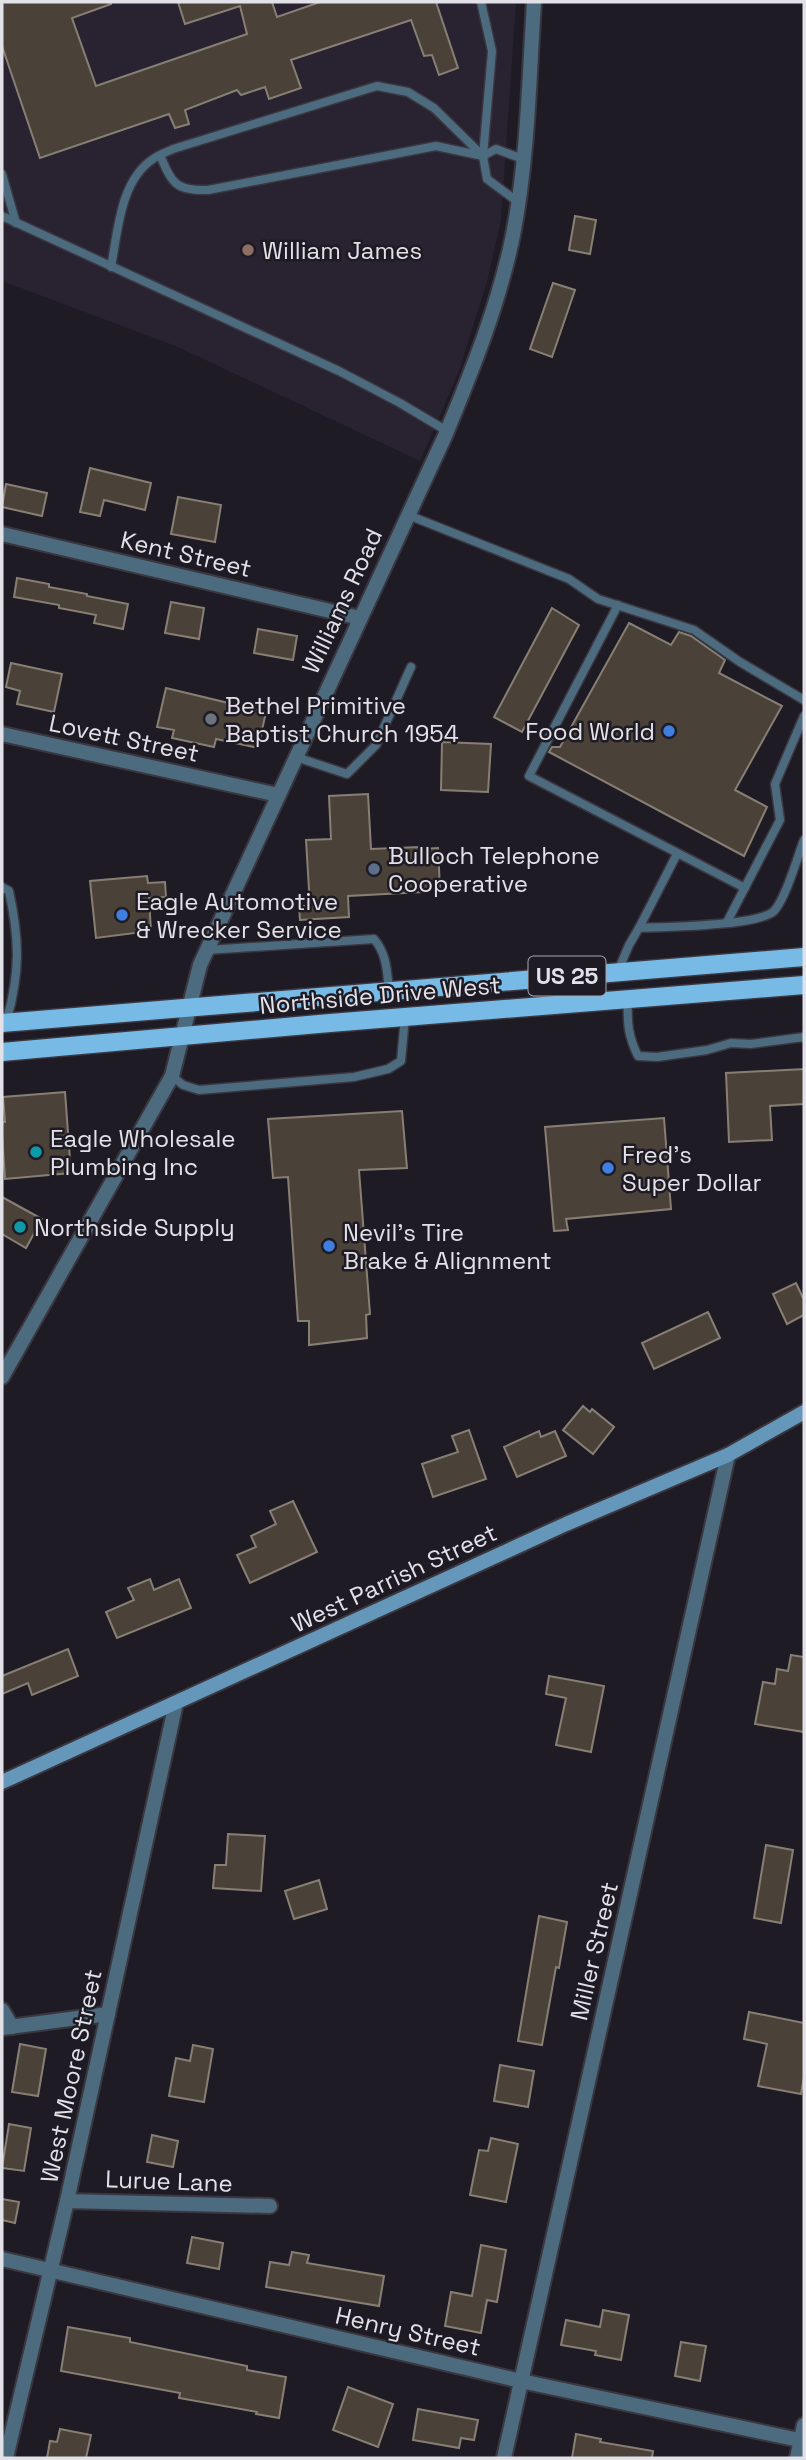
<svg xmlns="http://www.w3.org/2000/svg" width="806" height="2460" viewBox="0 0 806 2460" font-family="'Space Grotesk',sans-serif">
  <rect width="100%" height="100%" fill="#1f1b25"/>
  <path fill="#282231" d="M2 2H516L501 220 487 282 458 374 420 461 178 347 2 281Z"/>
  <g fill="#4a4238" stroke="#887f74" stroke-width="2">
    <path d="M2 2H111V4L72 18 96 86 247 34 240 6 185 24 178 2H272L277 17 320 2H436L458 68 439 75 432 55 424 56 411 20 291 60 301 88 269 99 265 87 241 95 237 90 185 110 189 124 175 128 169 114 40 158 2 46Z"/>
    <path d="M575 216 596 220 590 254 569 250Z"/>
    <path d="M553 283 575 290 552 357 530 349Z"/>
    <path d="M90 468 151 483 145 510 104 500 100 516 80 512Z"/>
    <path d="M6 484 47 493 42 516 2 507Z"/>
    <path d="M178 497 221 505 215 542 171 534Z"/>
    <path d="M17 578 49 584V587L87 594V596L128 604 123 629 94 623 96 615 59 608V605L14 597Z"/>
    <path d="M171 602 204 608 199 639 165 633Z"/>
    <path d="M552 608 579 625 522 732 494 717Z"/>
    <path d="M629 623 671 645 679 632 691 636 725 660 719 673 782 706 735 790 767 807 744 856 549 752 552 747H560Z"/>
    <path d="M258 629 297 636 293 660 254 653Z"/>
    <path d="M11 663 62 674 54 712 17 704 20 691 6 687Z"/>
    <path d="M166 688 266 712 258 748 216 739 214 747 172 738 174 730 157 727Z"/>
    <path d="M442 742 491 744 488 792 441 790Z"/>
    <path d="M368 794 371 849 419 847V849L438 848 440 888 423 889V892L348 896 349 917 300 920 299 906H310L306 840 331 839 329 796Z"/>
    <path d="M147 876 148 883 165 882 166 897 149 898 151 931 96 938 90 881Z"/>
    <path d="M804 1069V1104L770 1106 772 1140 729 1142 726 1073Z"/>
    <path d="M65 1092 71 1173 5 1179 2 1134V1122H5L3 1097Z"/>
    <path d="M402 1111 407 1168 359 1170 370 1314 366 1315 367 1338 309 1345V1321H298L288 1177 273 1178 268 1119Z"/>
    <path d="M664 1118 671 1209 566 1219 568 1230 554 1231 545 1127Z"/>
    <path d="M2 1197 42 1219 26 1248 2 1234Z"/>
    <path d="M796 1283 804 1300V1315L787 1324 773 1294Z"/>
    <path d="M708 1312 720 1338 654 1369 642 1343Z"/>
    <path d="M583 1406 590 1412 592 1409 614 1427 593 1454 563 1430Z"/>
    <path d="M469 1430 486 1479 433 1497 422 1464 458 1452 452 1436Z"/>
    <path d="M539 1431 541 1437 555 1431 566 1456 517 1477 504 1447Z"/>
    <path d="M293 1501 317 1552 250 1583 237 1555 256 1547 251 1536 276 1524 270 1511Z"/>
    <path d="M150 1579 154 1590 179 1579 191 1608 117 1638 106 1612 134 1600 128 1588Z"/>
    <path d="M68 1649 78 1676 32 1695 28 1683 2 1694V1676Z"/>
    <path d="M791 1655 804 1657V1732L755 1724 763 1682 775 1684 777 1669 788 1671Z"/>
    <path d="M549 1676 604 1686 591 1752 556 1745 566 1698 546 1694Z"/>
    <path d="M228 1834 265 1836 261 1891 213 1888 215 1865H226Z"/>
    <path d="M766 1845 793 1850 781 1923 754 1918Z"/>
    <path d="M319 1880 327 1909 294 1919 285 1891Z"/>
    <path d="M539 1916 567 1922 559 1968 556 1967 542 2045 518 2041Z"/>
    <path d="M749 2012 804 2023V2077L801 2094 758 2086 767 2044 744 2039Z"/>
    <path d="M20 2044 46 2049 38 2096 12 2092Z"/>
    <path d="M193 2045 213 2049 204 2102 169 2096 176 2058 190 2061Z"/>
    <path d="M500 2065 534 2071 528 2107 494 2101Z"/>
    <path d="M9 2124 31 2128 24 2171 2 2168Z"/>
    <path d="M152 2135 178 2141 173 2167 147 2162Z"/>
    <path d="M491 2138 518 2144 506 2202 470 2195 479 2150 488 2151Z"/>
    <path d="M2 2199 19 2202 15 2223 2 2220Z"/>
    <path d="M192 2237 223 2243 219 2269 187 2263Z"/>
    <path d="M481 2245 506 2250 497 2302 487 2300 481 2333 445 2326 451 2292 472 2296Z"/>
    <path d="M292 2252 309 2255 307 2263 384 2276 379 2306 266 2287 270 2262 289 2265Z"/>
    <path d="M603 2310 629 2315 621 2360 595 2355 596 2351 561 2345 566 2320 600 2327Z"/>
    <path d="M68 2327 130 2338V2342L247 2366V2370L286 2377 279 2418 256 2414 257 2412 179 2398 180 2393 61 2371Z"/>
    <path d="M681 2342 706 2346 700 2381 675 2376Z"/>
    <path d="M348 2387 393 2404 378 2447 333 2430Z"/>
    <path d="M418 2409 478 2420 474 2440 461 2438 459 2448 413 2440Z"/>
    <path d="M60 2429 91 2435 86 2458H47L50 2441 57 2442Z"/>
    <path d="M576 2434 601 2439 600 2442 653 2451 652 2458H572Z"/>
  </g>
  <g fill="none" stroke-linecap="round" stroke-linejoin="round">
    <g stroke="#3a3740" stroke-width="11">
      <g id="lane">
        <path d="M481 2 492 51 483 156"/>
        <path d="M2 174 16 223"/>
        <path d="M518 202 487 179 483 156 496 149 523 159"/>
        <path d="M2 216 339 371 400 403 447 431"/>
        <path d="M111 267C118 231 120 181 153 159 158 155 167 152 173 149L377 86 408 92 434 108 483 156 436 146 208 190C175 191 172 183 160 155"/>
        <path d="M408 515 569 579 598 599 694 630 740 662 804 700"/>
        <path d="M618 605 529 776 745 888"/>
        <path d="M296 757 347 774 376 745 411 667"/>
        <path d="M2 887 9 891C20 941 20 974 6 1023"/>
        <path d="M727 922 780 820 775 784 804 716"/>
        <path d="M639 928 677 854"/>
        <path d="M207 950 374 939C387 954 387 972 389 991"/>
        <path d="M618 971 629 945 639 928C663 927 759 926 774 911 786 898 797 858 804 840"/>
        <path d="M628 1000C627 1022 628 1036 638 1056L657 1057 707 1050 731 1043 751 1044 804 1037"/>
        <path d="M172 1076 183 1085 199 1090 354 1077 388 1069 401 1061 405 1017"/>
      </g>
    </g>
    <g stroke="#3a3740" stroke-width="18">
      <g id="street">
        <path d="M2 534 360 618"/>
        <path d="M2 734 278 795"/>
        <path d="M2 1377 172 1076 200 965 445 436C472 371 499 304 513 235 528 158 529 79 534 2"/>
        <path d="M2 2010 12 2027"/>
        <path d="M2 2028 108 2014"/>
        <path d="M67 2201 270 2206"/>
        <path d="M2 2259 521 2381 804 2441"/>
        <path d="M6 2458 67 2201 176 1703"/>
        <path d="M504 2458 728 1455"/>
        <path d="M797 2458 804 2425"/>
      </g>
    </g>
    <g stroke="#3a3740" stroke-width="18">
      <path id="secondary" d="M2 1782 566 1524 728 1455 804 1412"/>
    </g>
    <g stroke="#3a3740" stroke-width="21">
      <g id="primary">
        <path d="M2 1023 804 957"/>
        <path d="M2 1052 330 1023 804 985"/>
      </g>
    </g>
    <use href="#lane" stroke="#4c6b7f" stroke-width="8"/>
    <use href="#street" stroke="#4c6b7f" stroke-width="14"/>
    <use href="#secondary" stroke="#6497b9" stroke-width="14"/>
    <use href="#primary" stroke="#77bae5" stroke-width="18"/>
  </g>
  <circle fill="#8d6e63" stroke="#1f1b25" stroke-width="2.5" cx="248" cy="250" r="7"/>
  <circle fill="#6b7280" stroke="#1f1b25" stroke-width="2.5" cx="211" cy="719" r="7"/>
  <g fill="#3f7fe0" stroke="#1f1b25" stroke-width="2.5">
    <circle cx="669" cy="731" r="7"/>
    <circle cx="122" cy="915" r="7"/>
    <circle cx="608" cy="1168" r="7"/>
    <circle cx="329" cy="1246" r="7"/>
  </g>
  <circle fill="#5c6f8a" stroke="#1f1b25" stroke-width="2.5" cx="374" cy="869" r="7"/>
  <g fill="#0f9aa8" stroke="#1f1b25" stroke-width="2.5">
    <circle cx="36" cy="1152" r="7"/>
    <circle cx="20" cy="1227" r="7"/>
  </g>
  <g text-anchor="middle" dominant-baseline="central" stroke-width="5" stroke-linejoin="round" paint-order="stroke">
    <rect fill="#1f1b25" stroke="#a8a6ae" stroke-width="2" x="528.5" y="956.5" width="77" height="39" rx="5"/>
    <g font-size="23" font-weight="bold" fill="#e3e1e8">
      <text x="567" y="976">US 25</text>
    </g>
    <g font-size="24" fill="#e3e1e8" stroke="#1f1b25" text-anchor="start">
      <text x="262" y="250">William James</text>
      <text x="225" y="705">Bethel Primitive<tspan x="225" dy="28">Baptist Church 1954</tspan></text>
      <text x="655" y="731" text-anchor="end">Food World</text>
      <text x="388" y="855">Bulloch Telephone<tspan x="388" dy="28">Cooperative</tspan></text>
      <text x="136" y="901">Eagle Automotive<tspan x="136" dy="28">&amp; Wrecker Service</tspan></text>
      <text x="50" y="1138">Eagle Wholesale<tspan x="50" dy="28">Plumbing Inc</tspan></text>
      <text x="622" y="1154">Fred's<tspan x="622" dy="28">Super Dollar</tspan></text>
      <text x="34" y="1227">Northside Supply</text>
      <text x="343" y="1232">Nevil's Tire<tspan x="343" dy="28">Brake &amp; Alignment</tspan></text>
    </g>
    <g font-size="24" fill="#e3e1e8" stroke="#1f1b25">
      <text transform="translate(186 554) rotate(13)">Kent Street</text>
      <text transform="translate(342 601) rotate(-65)">Williams Road</text>
      <text transform="translate(124 738) rotate(12)">Lovett Street</text>
      <text transform="translate(380 995) rotate(-5)">Northside Drive West</text>
      <text transform="translate(394 1578) rotate(-25)">West Parrish Street</text>
      <text transform="translate(594 1951) rotate(-77)">Miller Street</text>
      <text transform="translate(71 2076) rotate(-78)">West Moore Street</text>
      <text transform="translate(169 2181) rotate(2)">Lurue Lane</text>
      <text transform="translate(408 2331) rotate(13)">Henry Street</text>
    </g>
  </g>
  <rect width="806" height="2460" fill="none" stroke="#e3e1e8" stroke-width="7"/>
</svg>
